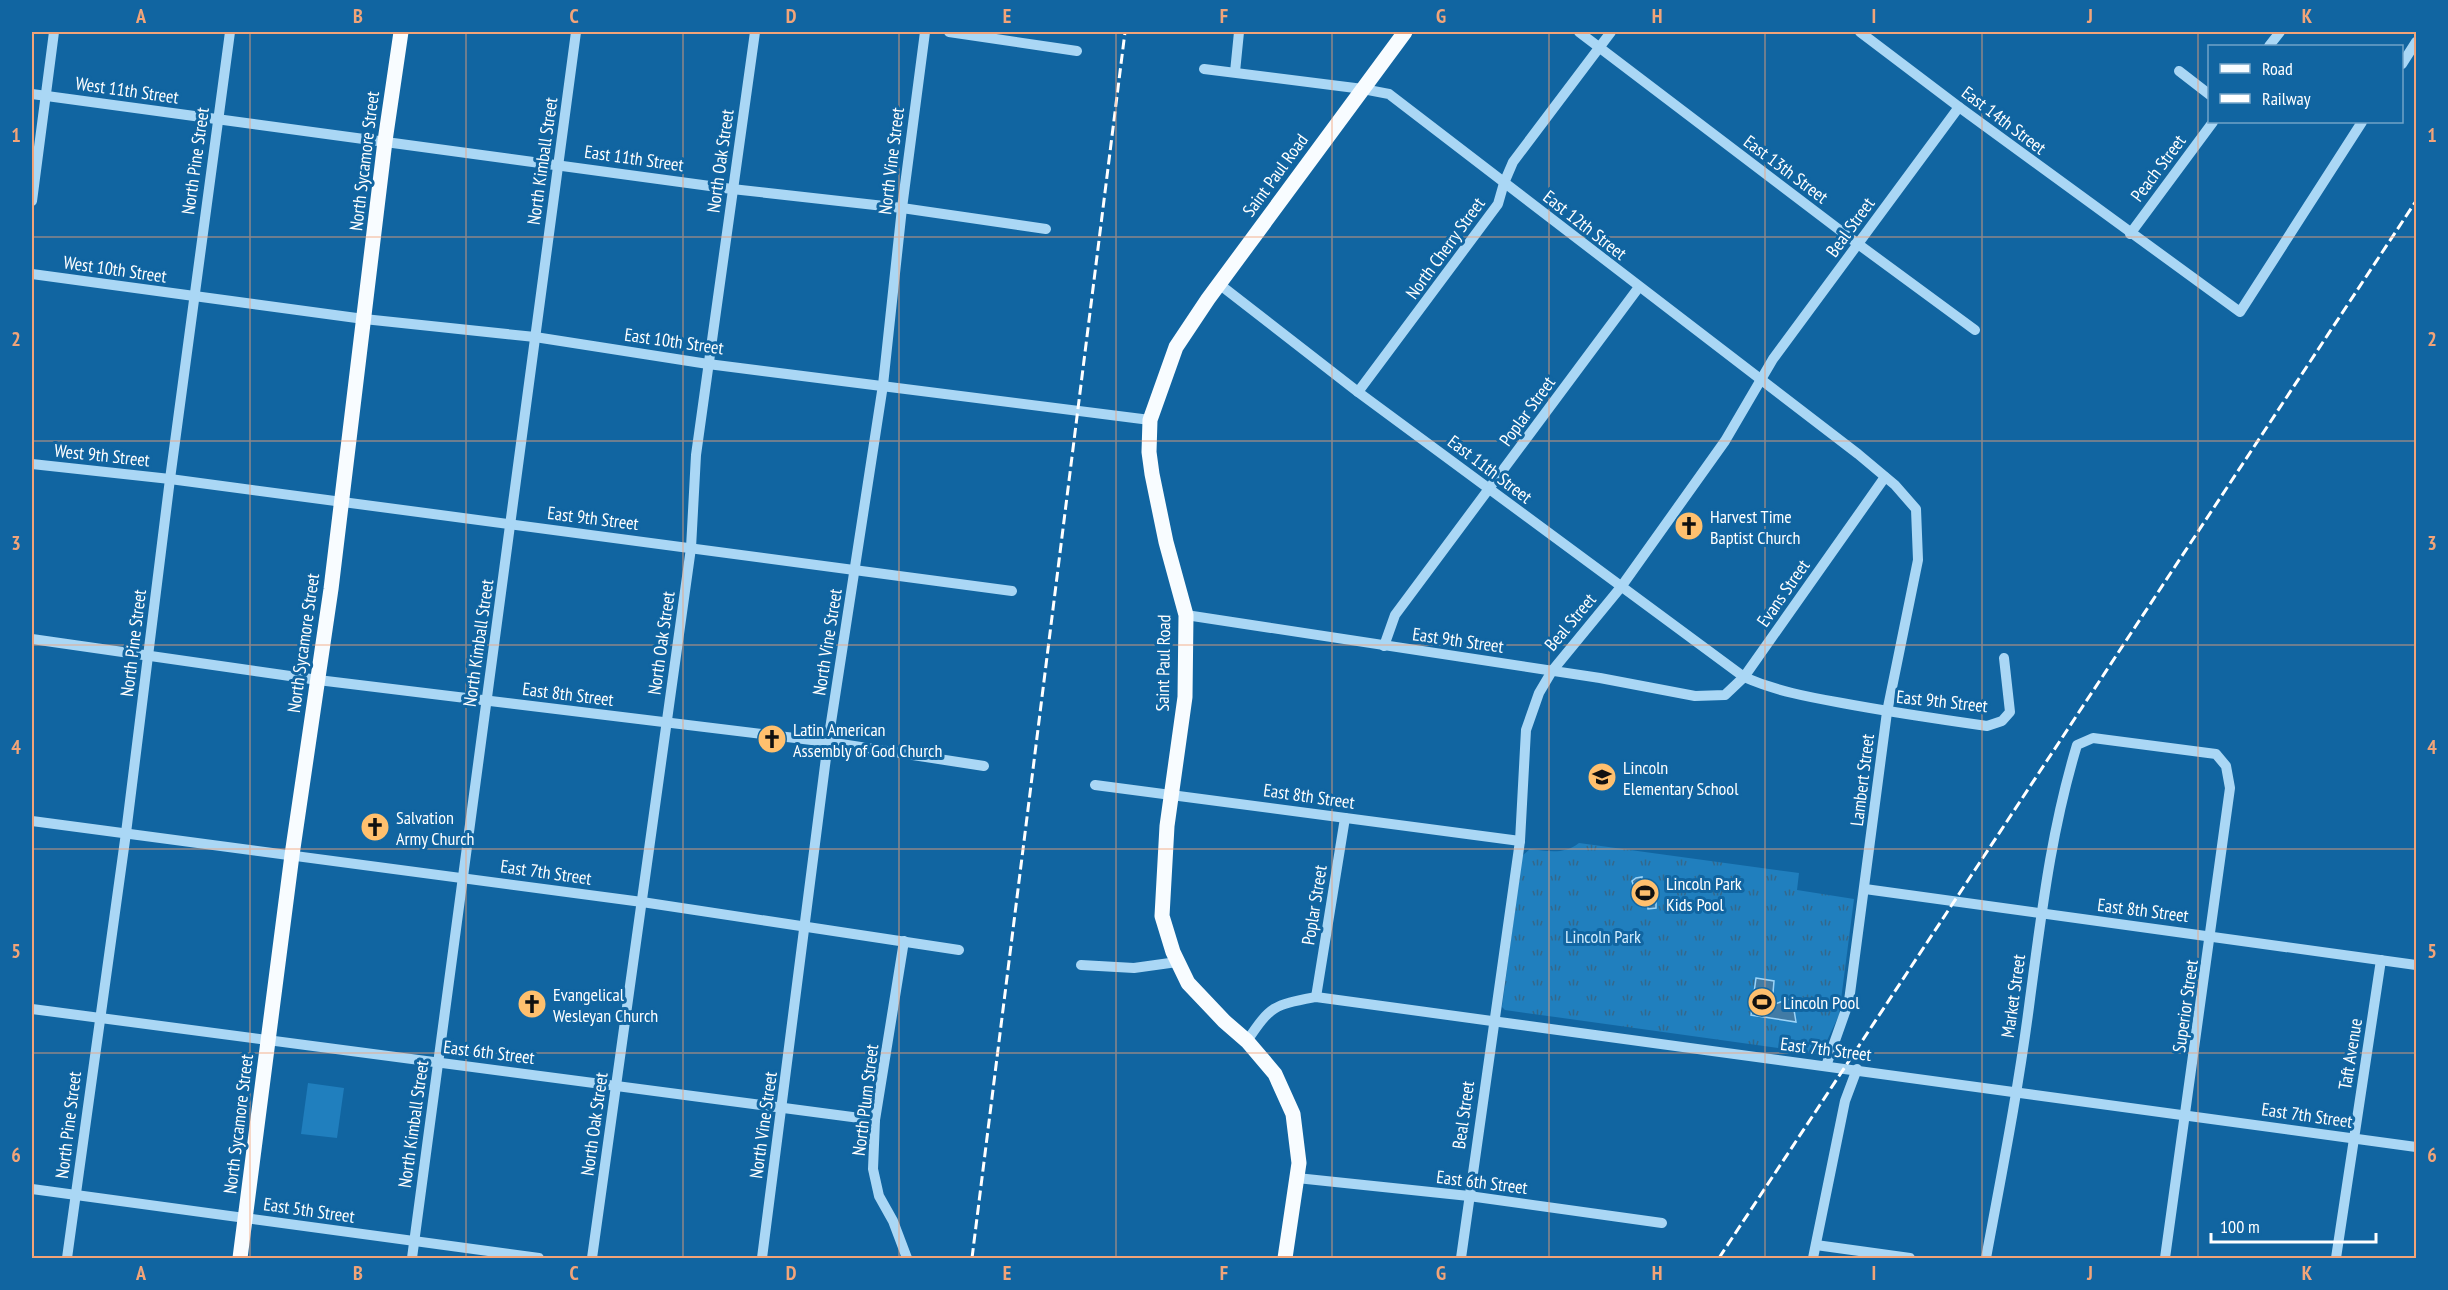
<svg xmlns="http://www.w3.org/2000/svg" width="2448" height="1290" viewBox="0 0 2448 1290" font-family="'PT Sans Narrow',sans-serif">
  <defs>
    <pattern id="grass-tufts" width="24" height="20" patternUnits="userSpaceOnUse" patternTransform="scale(1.5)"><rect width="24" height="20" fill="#207fbe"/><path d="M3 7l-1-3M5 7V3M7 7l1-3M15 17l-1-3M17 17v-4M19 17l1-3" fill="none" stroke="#34688b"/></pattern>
  </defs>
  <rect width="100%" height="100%" fill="#1165a1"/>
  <path fill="url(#grass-tufts)" d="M1579 843 1799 873 1797 890 1854 899 1839 1015 1823 1049 1815 1053 1505 1010 1502 1007 1522 856 1530 849C1548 851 1564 855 1579 843Z"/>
  <path fill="#207fbe" d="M308 1083 344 1088 337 1138 301 1134Z"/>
  <g fill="#417ba5" stroke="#9cd4f8" stroke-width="1.5">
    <path d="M1642 877V887L1656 895V908L1648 909 1646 896 1635 890 1632 881 1636 878Z"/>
    <path d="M1756 978 1774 981 1772 1005 1792 998 1796 1022 1751 1015Z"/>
  </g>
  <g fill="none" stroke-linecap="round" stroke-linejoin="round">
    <g stroke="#aad7f5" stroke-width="10">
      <path d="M949 32 1077 51"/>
      <path d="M1579 32 1858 244 1975 330"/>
      <path d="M1860 32 1959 107 2240 312 2362 122"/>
      <path d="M2269 46 2280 32"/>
      <path d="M2402 64 2416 42"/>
      <path d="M1204 69 1363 89 1389 94 1858 454 1895 485 1916 509 1918 560 1887 712 1849 1001 1826 1066"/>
      <path d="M2179 71 2210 95"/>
      <path d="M1235 72 1239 32"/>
      <path d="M32 94 732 189 902 208 1046 229"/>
      <path d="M32 201 54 32"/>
      <path d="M2130 234 2213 122"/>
      <path d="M32 274 364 319 535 337 708 364 1150 420"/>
      <path d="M1219 284 1358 392 1744 677C1776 691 1808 697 1842 703 1890 712 1938 719 1987 726L2002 721 2010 712 2004 658"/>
      <path d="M1358 392 1498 204 1504 183 1513 162 1611 32"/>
      <path d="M32 464 170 479 1012 591"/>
      <path d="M1186 615 1600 678 1695 696 1725 695 1744 677 1885 477"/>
      <path d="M32 639 318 680 828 742 984 766"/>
      <path d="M1384 646 1395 615 1639 287"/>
      <path d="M1095 785 1520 841"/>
      <path d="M32 821 642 902 959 950"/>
      <path d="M1865 889 2416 965"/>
      <path d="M904 941 875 1120 873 1169 879 1196 893 1221 907 1258"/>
      <path d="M1081 965 1134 968 1177 962"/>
      <path d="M1316 997 1345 818"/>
      <path d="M32 1009 875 1120"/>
      <path d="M1247 1041C1271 1005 1274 1005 1316 997L2416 1147"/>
      <path d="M1297 1178 1469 1196 1662 1223"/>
      <path d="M32 1189 539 1258"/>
      <path d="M1816 1245 1910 1258"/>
      <path d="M67 1258 126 833 170 479 230 32"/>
      <path d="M412 1258 576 32"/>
      <path d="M592 1258 691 548 696 455 755 32"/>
      <path d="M762 1258 828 742 883 385 902 208 925 32"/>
      <path d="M1461 1258 1520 841 1526 730 1539 693 1552 671 1621 587 1725 441 1773 359 1959 107"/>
      <path d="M1813 1258 1845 1101 1857 1069"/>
      <path d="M1986 1258C2002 1172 2019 1086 2030 999 2042 910 2051 831 2077 745L2093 738 2216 754 2226 766 2230 788 2165 1258"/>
      <path d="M2336 1258 2381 960"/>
    </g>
    <g stroke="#f8fcff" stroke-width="15">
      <path d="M240 1258 292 855 331 589 385 141 401 32"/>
      <path d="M1285 1258 1299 1163 1293 1114 1275 1074 1247 1041 1224 1021 1188 983 1173 952 1162 916 1167 826 1185 697 1186 615 1166 542 1152 474 1149 452 1150 420 1176 347 1208 299 1405 32"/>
    </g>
    <g stroke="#fff" stroke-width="3" stroke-dasharray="10 4.5" stroke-linecap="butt">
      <path d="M972 1258 1125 32"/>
      <path d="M1719 1258 2416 201"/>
    </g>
  </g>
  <path fill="none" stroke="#f2a479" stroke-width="1.5" stroke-opacity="0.55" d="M250 32V1258M466 32V1258M683 32V1258M899 32V1258M1116 32V1258M1332 32V1258M1549 32V1258M1765 32V1258M1982 32V1258M2198 32V1258M32 237H2416M32 441H2416M32 645H2416M32 849H2416M32 1053H2416"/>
  <defs>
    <g id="church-disc" transform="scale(1.5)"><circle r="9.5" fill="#ffc06e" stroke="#1165a1"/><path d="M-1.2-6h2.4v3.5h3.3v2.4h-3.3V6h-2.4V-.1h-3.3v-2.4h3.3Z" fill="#111"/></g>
    <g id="school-disc" transform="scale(1.5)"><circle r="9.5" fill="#ffc06e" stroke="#1165a1"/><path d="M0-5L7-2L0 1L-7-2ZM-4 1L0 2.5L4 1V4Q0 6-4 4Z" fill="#111"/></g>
    <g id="stadium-disc" transform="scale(1.5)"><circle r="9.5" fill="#ffc06e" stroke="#1165a1"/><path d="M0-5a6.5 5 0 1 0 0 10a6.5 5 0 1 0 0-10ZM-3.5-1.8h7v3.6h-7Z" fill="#111"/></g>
  </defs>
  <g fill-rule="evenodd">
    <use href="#church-disc" x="1689" y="526"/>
    <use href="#church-disc" x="772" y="739"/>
    <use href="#school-disc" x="1602" y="777"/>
    <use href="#church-disc" x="375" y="827"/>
    <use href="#stadium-disc" x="1645" y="893"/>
    <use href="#stadium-disc" x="1762" y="1002"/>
    <use href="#church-disc" x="532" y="1004"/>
  </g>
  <g text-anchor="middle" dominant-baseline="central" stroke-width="6" stroke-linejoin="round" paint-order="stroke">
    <g font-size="18" fill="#fff" stroke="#1165a1">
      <text transform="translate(127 90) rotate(8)">West 11th Street</text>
      <text transform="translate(2004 120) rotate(37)">East 14th Street</text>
      <text transform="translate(634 158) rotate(8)">East 11th Street</text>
      <text transform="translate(195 161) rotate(-82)">North Pine Street</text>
      <text transform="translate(364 161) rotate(-83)">North Sycamore Street</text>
      <text transform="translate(542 161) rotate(-82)">North Kimball Street</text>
      <text transform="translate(720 161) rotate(-82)">North Oak Street</text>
      <text transform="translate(891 161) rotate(-83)">North Vine Street</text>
      <text transform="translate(2158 168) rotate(-53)">Peach Street</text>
      <text transform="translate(1786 169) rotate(37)">East 13th Street</text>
      <text transform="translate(1275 175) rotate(-54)">Saint Paul Road</text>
      <text transform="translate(1585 225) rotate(38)">East 12th Street</text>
      <text transform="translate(1850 227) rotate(-54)">Beal Street</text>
      <text transform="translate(1445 248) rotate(-54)">North Cherry Street</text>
      <text transform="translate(115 269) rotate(8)">West 10th Street</text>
      <text transform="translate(674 341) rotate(8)">East 10th Street</text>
      <text transform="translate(1527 411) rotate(-54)">Poplar Street</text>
      <text transform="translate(102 455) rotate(6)">West 9th Street</text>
      <text transform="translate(1490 469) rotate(37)">East 11th Street</text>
      <text transform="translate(593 518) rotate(7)">East 9th Street</text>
      <text transform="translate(1783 593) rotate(-55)">Evans Street</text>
      <text transform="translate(1570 622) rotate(-50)">Beal Street</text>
      <text transform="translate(1458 640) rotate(8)">East 9th Street</text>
      <text transform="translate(827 642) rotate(-81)">North Vine Street</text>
      <text transform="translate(133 643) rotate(-83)">North Pine Street</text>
      <text transform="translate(303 643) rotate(-82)">North Sycamore Street</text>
      <text transform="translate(478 643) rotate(-82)">North Kimball Street</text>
      <text transform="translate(661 643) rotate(-82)">North Oak Street</text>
      <text transform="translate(1163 663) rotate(-89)">Saint Paul Road</text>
      <text transform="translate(568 694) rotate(7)">East 8th Street</text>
      <text transform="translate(1942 701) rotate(6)">East 9th Street</text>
      <text transform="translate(1862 780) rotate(-83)">Lambert Street</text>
      <text transform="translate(1309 796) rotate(8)">East 8th Street</text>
      <text transform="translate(546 872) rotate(8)">East 7th Street</text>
      <text transform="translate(1314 905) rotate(-81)">Poplar Street</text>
      <text transform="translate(2143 910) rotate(7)">East 8th Street</text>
      <text transform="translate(2013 996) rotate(-82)">Market Street</text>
      <text transform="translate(2185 1006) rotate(-82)">Superior Street</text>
      <text transform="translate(1826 1049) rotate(7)">East 7th Street</text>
      <text transform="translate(489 1052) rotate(7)">East 6th Street</text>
      <text transform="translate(2350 1054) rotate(-81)">Taft Avenue</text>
      <text transform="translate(865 1100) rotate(-83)">North Plum Street</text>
      <text transform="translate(1463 1115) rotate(-82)">Beal Street</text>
      <text transform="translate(2307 1115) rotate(8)">East 7th Street</text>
      <text transform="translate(238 1124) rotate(-83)">North Sycamore Street</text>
      <text transform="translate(413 1124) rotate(-82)">North Kimball Street</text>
      <text transform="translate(594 1124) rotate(-82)">North Oak Street</text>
      <text transform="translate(68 1125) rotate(-83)">North Pine Street</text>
      <text transform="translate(763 1125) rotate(-82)">North Vine Street</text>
      <text transform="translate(1482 1182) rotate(7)">East 6th Street</text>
      <text transform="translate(309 1210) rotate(8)">East 5th Street</text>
    </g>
    <g font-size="18" fill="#fff" stroke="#1165a1" text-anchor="start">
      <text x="1710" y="516">Harvest Time<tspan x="1710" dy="21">Baptist Church</tspan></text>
      <text x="793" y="729">Latin American<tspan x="793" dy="21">Assembly of God Church</tspan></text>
      <text x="1623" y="767">Lincoln<tspan x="1623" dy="21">Elementary School</tspan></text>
      <text x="396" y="817">Salvation<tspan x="396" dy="21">Army Church</tspan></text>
      <text x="1666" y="883">Lincoln Park<tspan x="1666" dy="21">Kids Pool</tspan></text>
      <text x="553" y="994">Evangelical<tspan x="553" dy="21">Wesleyan Church</tspan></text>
      <text x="1783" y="1002">Lincoln Pool</text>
    </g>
    <g font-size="18" fill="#d3edfe" stroke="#1165a1">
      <text x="1603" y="936">Lincoln Park</text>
    </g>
  </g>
  <rect width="2448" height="1290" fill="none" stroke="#1165a1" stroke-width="66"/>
  <rect x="2208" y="45" width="195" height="78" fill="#1165a1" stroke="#70a3c7" stroke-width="1.5"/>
  <rect x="2220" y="64" width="30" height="9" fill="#f8fcff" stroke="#70a3c7" stroke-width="1.5"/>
  <text x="2262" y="75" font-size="18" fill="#ffffff">Road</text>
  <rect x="2220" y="94" width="30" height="9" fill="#ffffff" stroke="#70a3c7" stroke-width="1.5"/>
  <text x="2262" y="105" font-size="18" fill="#ffffff">Railway</text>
  <path d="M2211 1233v9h165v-9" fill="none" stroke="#ffffff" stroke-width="3"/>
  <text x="2220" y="1233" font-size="18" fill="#ffffff" stroke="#1165a1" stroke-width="4.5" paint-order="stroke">100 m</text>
  <rect x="33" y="33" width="2382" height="1224" fill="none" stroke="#f2a479" stroke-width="2"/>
  <g font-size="20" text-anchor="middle" font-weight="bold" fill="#f2a479">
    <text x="141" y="23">A</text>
    <text x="358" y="23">B</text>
    <text x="574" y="23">C</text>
    <text x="791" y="23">D</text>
    <text x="1007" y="23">E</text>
    <text x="1224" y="23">F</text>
    <text x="1441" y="23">G</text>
    <text x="1657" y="23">H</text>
    <text x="1874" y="23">I</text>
    <text x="2090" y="23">J</text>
    <text x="2307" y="23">K</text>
    <text x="16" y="142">1</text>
    <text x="2432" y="142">1</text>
    <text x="16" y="346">2</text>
    <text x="2432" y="346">2</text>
    <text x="16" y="550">3</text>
    <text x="2432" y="550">3</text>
    <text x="16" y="754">4</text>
    <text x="2432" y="754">4</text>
    <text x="16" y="958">5</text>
    <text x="2432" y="958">5</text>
    <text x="16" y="1162">6</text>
    <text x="2432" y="1162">6</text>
    <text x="141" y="1280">A</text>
    <text x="358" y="1280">B</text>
    <text x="574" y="1280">C</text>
    <text x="791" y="1280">D</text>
    <text x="1007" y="1280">E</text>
    <text x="1224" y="1280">F</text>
    <text x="1441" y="1280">G</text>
    <text x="1657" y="1280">H</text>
    <text x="1874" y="1280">I</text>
    <text x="2090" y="1280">J</text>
    <text x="2307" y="1280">K</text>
  </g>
</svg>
